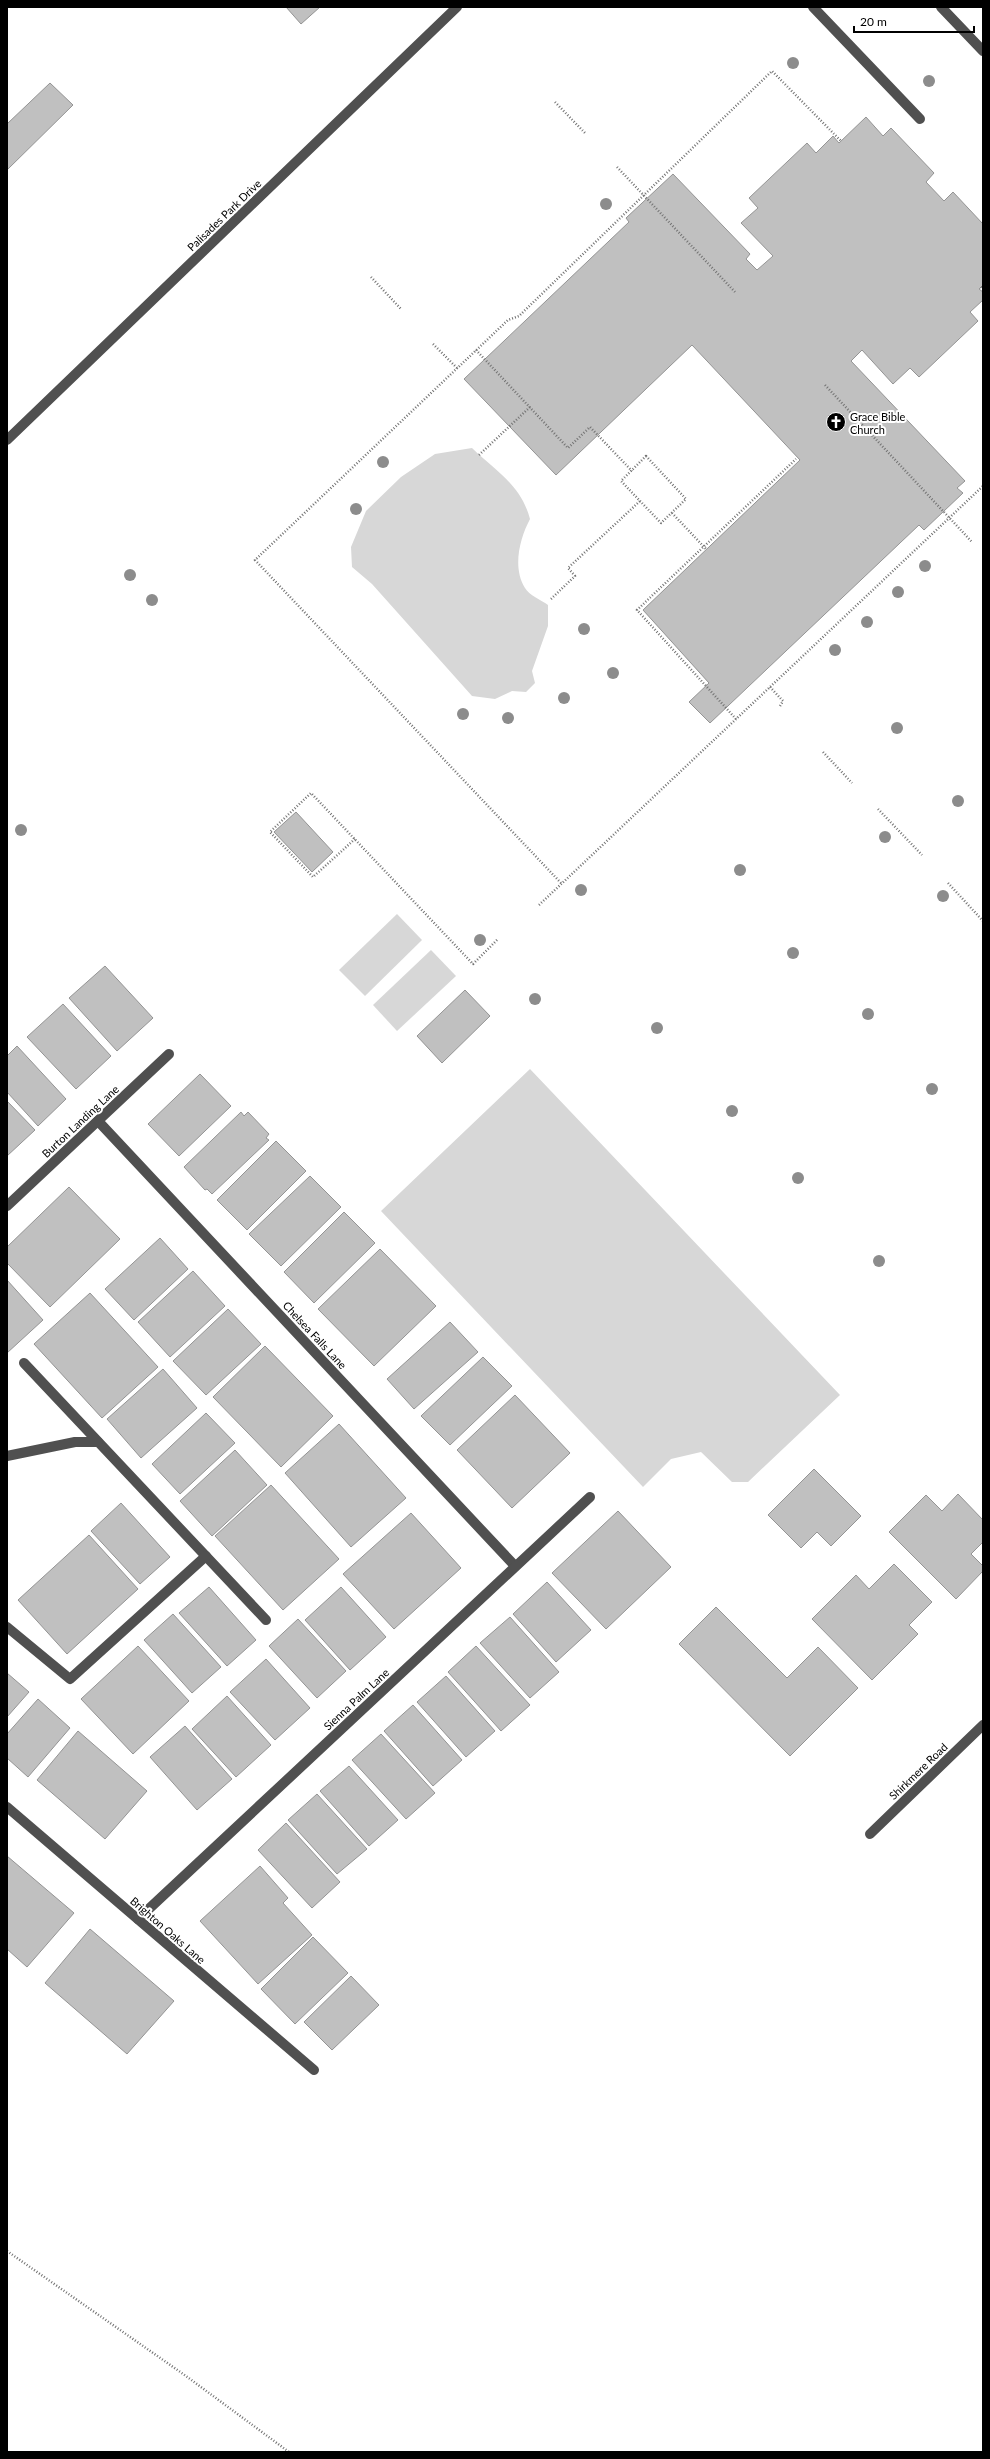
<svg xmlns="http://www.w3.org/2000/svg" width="990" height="2459" viewBox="0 0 990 2459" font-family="Lato,sans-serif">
  <rect width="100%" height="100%" fill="#fff"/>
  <g fill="#d7d7d7">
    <path d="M472 448C496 471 521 485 530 519 520 538 512 567 525 588 529 595 541 600 548 605V626L532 671 535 683 526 692 512 691 495 699 472 696 372 584 352 567 351 547 366 511 401 477 435 454Z"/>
    <path d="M397 914 422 940 365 996 339 970Z"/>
    <path d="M431 950 456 976 397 1031 373 1005Z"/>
    <path d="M530 1069 840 1395 748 1482H732L701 1452 671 1459 643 1487 381 1211Z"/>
  </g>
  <g fill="#c0c0c0" stroke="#949494">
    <path d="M286 7H320L301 24Z"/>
    <path d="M50 83 73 105 7 170V124Z"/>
    <path d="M866 117 883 136 891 128 934 173 926 182 944 201 953 192 983 224V285L979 289 983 292V300L970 312 978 321 919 377 910 368 893 384 862 350 851 361 965 481 957 488 963 493 924 530 919 525 710 723 689 702 709 683 643 610 800 460 692 345 556 475 464 379 629 222 626 218 673 174 750 254 746 259 757 270 773 256 741 223 758 208 749 198 807 143 816 153 833 136 839 143Z"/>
    <path d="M296 812 333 852 312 872 274 832Z"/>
    <path d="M105 966 153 1018 117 1051 69 998Z"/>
    <path d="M465 990 490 1016 442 1063 417 1036Z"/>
    <path d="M63 1004 111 1056 76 1089 27 1037Z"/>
    <path d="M17 1046 66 1099 38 1126 7 1092V1056Z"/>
    <path d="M200 1074 231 1106 179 1156 148 1124Z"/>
    <path d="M7 1101 35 1130 7 1156Z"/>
    <path d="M241 1112 244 1116 248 1112 269 1134 266 1138 269 1140 212 1194 207 1189 205 1190 184 1167Z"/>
    <path d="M276 1141 306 1171 247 1230 217 1200Z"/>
    <path d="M310 1176 341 1207 281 1266 249 1234Z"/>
    <path d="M69 1187 120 1239 50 1307 7 1263V1247Z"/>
    <path d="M344 1212 375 1243 314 1303 284 1272Z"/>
    <path d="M160 1238 188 1269 134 1320 105 1289Z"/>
    <path d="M380 1249 436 1306 374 1366 318 1309Z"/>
    <path d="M193 1271 225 1306 170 1357 138 1322Z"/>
    <path d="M7 1280 43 1320 7 1353Z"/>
    <path d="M90 1293 158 1367 102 1418 34 1344Z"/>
    <path d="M228 1309 261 1344 206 1395 173 1361Z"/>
    <path d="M450 1322 478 1352 414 1409 387 1379Z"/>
    <path d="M265 1346 333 1416 281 1467 213 1397Z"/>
    <path d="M483 1357 512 1386 450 1445 421 1416Z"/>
    <path d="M163 1369 197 1408 141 1458 107 1419Z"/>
    <path d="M515 1395 570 1453 512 1508 457 1450Z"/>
    <path d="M206 1413 235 1443 180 1494 152 1464Z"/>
    <path d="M339 1424 406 1498 351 1547 285 1473Z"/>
    <path d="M235 1450 267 1485 212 1536 180 1501Z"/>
    <path d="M814 1469 861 1516 831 1546 817 1532 801 1548 768 1515Z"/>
    <path d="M271 1485 339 1559 283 1610 215 1536Z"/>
    <path d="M958 1494 983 1520V1542L971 1554 983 1566V1571L956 1599 889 1532 926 1495 942 1511Z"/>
    <path d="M121 1503 170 1557 140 1584 91 1531Z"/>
    <path d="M618 1511 671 1567 606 1629 552 1573Z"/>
    <path d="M411 1513 461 1568 394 1629 343 1574Z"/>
    <path d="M89 1535 138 1589 67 1654 18 1600Z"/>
    <path d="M894 1564 932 1602 909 1625 918 1634 872 1680 812 1619 856 1575 869 1589Z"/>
    <path d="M547 1582 591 1630 556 1662 513 1614Z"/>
    <path d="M209 1587 256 1640 227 1666 179 1613Z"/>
    <path d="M341 1587 386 1637 350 1670 305 1620Z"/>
    <path d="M716 1607 787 1678 818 1647 858 1688 790 1756 679 1644Z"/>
    <path d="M173 1614 221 1667 192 1693 144 1640Z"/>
    <path d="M510 1617 559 1672 530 1698 480 1643Z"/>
    <path d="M298 1619 346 1671 317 1698 269 1646Z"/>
    <path d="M138 1646 189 1701 133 1754 81 1699Z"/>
    <path d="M476 1646 530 1705 501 1731 448 1672Z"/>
    <path d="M266 1659 310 1708 275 1740 230 1692Z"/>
    <path d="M7 1673 29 1692 7 1717Z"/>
    <path d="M446 1676 495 1731 466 1757 417 1702Z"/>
    <path d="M227 1696 271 1745 236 1777 192 1729Z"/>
    <path d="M38 1699 70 1728 28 1777 7 1758V1734Z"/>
    <path d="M413 1705 462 1760 433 1786 384 1731Z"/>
    <path d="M185 1726 232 1779 197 1810 150 1757Z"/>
    <path d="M78 1731 147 1791 105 1839 37 1780Z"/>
    <path d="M381 1734 435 1793 406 1819 352 1760Z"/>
    <path d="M349 1766 398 1820 369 1846 320 1791Z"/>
    <path d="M317 1794 367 1849 337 1874 288 1820Z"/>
    <path d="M286 1823 340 1882 312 1908 258 1850Z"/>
    <path d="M7 1856 74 1913 27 1967 7 1949Z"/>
    <path d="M260 1866 288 1898 283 1903 312 1935 258 1984 200 1921Z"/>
    <path d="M90 1929 174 2001 127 2054 45 1983Z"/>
    <path d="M313 1937 348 1973 295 2024 261 1989Z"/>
    <path d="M351 1976 379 2005 332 2050 304 2022Z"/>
  </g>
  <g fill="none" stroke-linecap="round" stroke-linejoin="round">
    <g stroke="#727272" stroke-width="2.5" stroke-dasharray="1 2" stroke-linecap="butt">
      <path d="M555 102 585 133"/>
      <path d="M617 167 735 292"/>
      <path d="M371 277 401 309"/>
      <path d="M981 287 983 289"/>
      <path d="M433 344 457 368"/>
      <path d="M476 350 568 448 590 427 632 471"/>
      <path d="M825 385 972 542"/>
      <path d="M479 455 530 407"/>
      <path d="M646 456 686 499 661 523 621 481Z"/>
      <path d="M672 513 706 549"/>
      <path d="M551 599 575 576 568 568 640 501"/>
      <path d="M770 687 783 701 780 706"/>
      <path d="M736 719 637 610 796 459"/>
      <path d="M823 752 852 783"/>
      <path d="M878 809 922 855"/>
      <path d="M355 839 313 877 270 832 311 793 473 964 498 939"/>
      <path d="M561 883 255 560 508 320 519 316 772 71 841 141"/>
      <path d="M948 883 983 921"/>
      <path d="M539 905 983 486"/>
      <path d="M7 2251 186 2376 289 2452"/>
    </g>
    <g stroke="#505050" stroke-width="10">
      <path d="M813 7 920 119"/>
      <path d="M941 7 983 51"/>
      <path d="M7 440 457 7"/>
      <path d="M98 1121 515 1566"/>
      <path d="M7 1206 169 1054"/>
      <path d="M24 1363 266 1620"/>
      <path d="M7 1456 75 1442H98"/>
      <path d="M7 1627 70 1679 206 1556"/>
      <path d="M7 1807 314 2070"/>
      <path d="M870 1834 983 1725"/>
      <path d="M138 1919 590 1497"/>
    </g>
  </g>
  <g fill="#8c8c8c">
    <circle cx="793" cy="63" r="6"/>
    <circle cx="929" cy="81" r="6"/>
    <circle cx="606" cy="204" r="6"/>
    <circle cx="383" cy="462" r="6"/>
    <circle cx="356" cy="509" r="6"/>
    <circle cx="925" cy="566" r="6"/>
    <circle cx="130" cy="575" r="6"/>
    <circle cx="898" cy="592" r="6"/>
    <circle cx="152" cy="600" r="6"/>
    <circle cx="867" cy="622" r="6"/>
    <circle cx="584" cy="629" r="6"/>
    <circle cx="835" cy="650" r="6"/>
    <circle cx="613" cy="673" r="6"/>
    <circle cx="564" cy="698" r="6"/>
    <circle cx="463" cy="714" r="6"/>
    <circle cx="508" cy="718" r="6"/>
    <circle cx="897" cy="728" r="6"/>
    <circle cx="958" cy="801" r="6"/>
    <circle cx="21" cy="830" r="6"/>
    <circle cx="885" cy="837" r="6"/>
    <circle cx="740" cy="870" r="6"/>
    <circle cx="581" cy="890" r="6"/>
    <circle cx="943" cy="896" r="6"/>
    <circle cx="480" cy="940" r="6"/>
    <circle cx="793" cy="953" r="6"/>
    <circle cx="535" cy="999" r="6"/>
    <circle cx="868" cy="1014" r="6"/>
    <circle cx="657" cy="1028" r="6"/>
    <circle cx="932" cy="1089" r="6"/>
    <circle cx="732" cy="1111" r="6"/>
    <circle cx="798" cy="1178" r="6"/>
    <circle cx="879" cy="1261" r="6"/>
  </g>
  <defs>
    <g id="church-disc" transform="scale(1)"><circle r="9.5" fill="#000" stroke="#fff"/><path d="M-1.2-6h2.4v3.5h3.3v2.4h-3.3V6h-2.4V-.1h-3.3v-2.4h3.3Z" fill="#fff"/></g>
  </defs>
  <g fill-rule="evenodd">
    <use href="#church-disc" x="836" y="422"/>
  </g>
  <g text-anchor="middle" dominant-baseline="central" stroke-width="4" stroke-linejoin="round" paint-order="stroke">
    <g font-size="11" fill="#000" stroke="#fff">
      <text transform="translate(224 215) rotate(-44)">Palisades Park Drive</text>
      <text transform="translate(80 1121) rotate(-43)">Burton Landing Lane</text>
      <text transform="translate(315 1335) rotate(47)">Chelsea Falls Lane</text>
      <text transform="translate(356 1699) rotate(-43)">Sienna Palm Lane</text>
      <text transform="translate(918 1771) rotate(-44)">Shirkmere Road</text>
      <text transform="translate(168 1930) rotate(41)">Brighton Oaks Lane</text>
    </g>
    <g font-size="11" fill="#000" stroke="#fff" text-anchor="start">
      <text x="850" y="416">Grace Bible<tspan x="850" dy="13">Church</tspan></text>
    </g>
  </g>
  <rect width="990" height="2459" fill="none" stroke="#000000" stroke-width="16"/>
  <path d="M854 26v6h120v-6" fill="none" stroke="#000000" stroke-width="2"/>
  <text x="860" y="26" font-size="12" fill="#000000" stroke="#ffffff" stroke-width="3" paint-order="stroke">20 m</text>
</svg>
